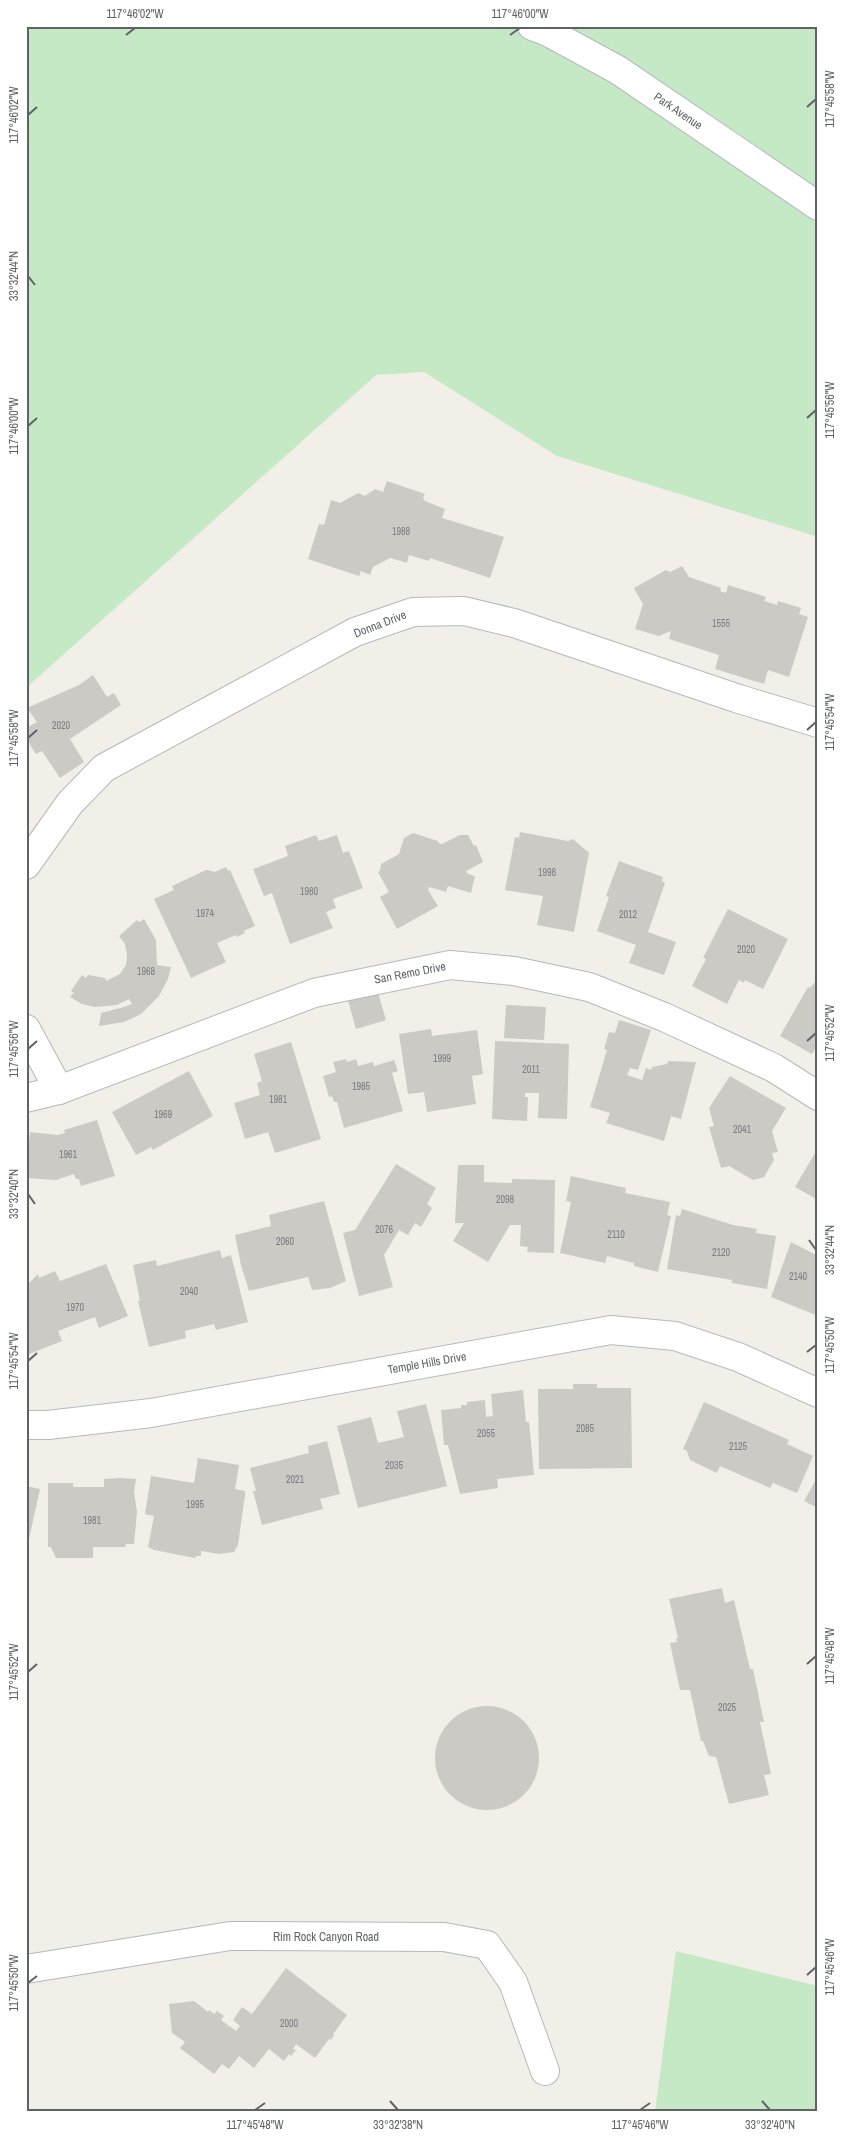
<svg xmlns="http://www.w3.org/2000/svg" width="844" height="2138" viewBox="0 0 844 2138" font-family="'Archivo Narrow',sans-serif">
  <rect width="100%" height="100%" fill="#f1efe8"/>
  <g fill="#c5e8c5">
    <path d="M26 26H818V537L557 456 424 372 376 375 26 688Z"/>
    <path d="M676 1951 818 1986V2112H655Z"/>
  </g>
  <g fill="#cccac5">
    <path d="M387 481 425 494 423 498 425 501 445 509 442 518 504 537 490 578 430 558 429 561 409 555 407 563 390 558 373 567 370 575 361 571 359 576 308 559 319 524 324 525 331 500 340 503 358 493 365 496 375 489 383 492Z"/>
    <path d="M682 566 689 577 721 588 720 591 726 593 728 585 766 597 764 601 777 605 778 601 801 608 799 614 808 617 789 677 768 670 764 684 715 669 719 655 669 639 671 631 659 636 635 629 643 604 634 588 666 570 670 572Z"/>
    <path d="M93 675 107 697 114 693 121 705 70 739 84 762 60 778 42 751 36 754 26 738V728L37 722 27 708 79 685Z"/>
    <path d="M520 832 568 841 573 839 589 853 574 932 537 925 543 896 505 890 515 837 519 838Z"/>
    <path d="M413 833 438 841V843L442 844 460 835H468L474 846 476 845 483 862 466 871 468 874 475 876 471 893 448 886 446 892 429 887 428 890 438 906 397 929 380 897 389 892 378 872 380 871 381 864 399 854 404 838Z"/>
    <path d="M316 835 319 841 337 835 343 853 349 851 363 888 333 899 336 908 326 912 333 928 290 944 272 893 264 896 253 869 288 856 285 846Z"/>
    <path d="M619 861 663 877 662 881 665 883 648 932 676 942 664 975 629 963 636 945 597 931 609 897 606 896Z"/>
    <path d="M226 867 228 871 230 870 255 926 244 931 245 933 237 937 236 935 217 943 226 962 191 978 154 899 174 890 172 886 206 870 215 872Z"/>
    <path d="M728 909 788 939 763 989 745 980 744 983 739 980 727 1004 692 986 706 959 703 958Z"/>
    <path d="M144 919 156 940 157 965 171 967 168 979 159 996 141 1014 124 1022 99 1026 101 1013 124 1007 132 1004 129 999 117 1005 95 1007 82 1004 70 997 74 993 71 991 82 975 86 978 88 975 105 978 106 981 120 974 126 965 127 955 125 944 119 936 137 920 139 922Z"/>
    <path d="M818 978V1044L812 1054 780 1036 808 987 810 988Z"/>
    <path d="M377 989 386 1020 356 1029 347 997Z"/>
    <path d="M506 1005 546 1007 544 1040 504 1038Z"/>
    <path d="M619 1020 651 1030 638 1070 630 1068 627 1075 642 1080 646 1068 651 1070 652 1067 667 1064 668 1061 696 1062 681 1119 671 1116 664 1141 606 1123 610 1113 590 1107 607 1050 604 1049 609 1032 615 1033Z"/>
    <path d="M431 1029 432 1036 477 1030 483 1074 472 1076 476 1104 427 1112 424 1092 408 1094 399 1034Z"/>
    <path d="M495 1041 569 1044 567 1119 538 1118 539 1093H525V1097H528L527 1121 492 1119Z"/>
    <path d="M291 1042 321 1139 275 1153 268 1132 245 1139 234 1103 260 1095 257 1083 262 1081 254 1054Z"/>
    <path d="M346 1059 347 1062 356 1059 358 1066 373 1062 374 1066 394 1060 398 1071 392 1073 403 1111 344 1128 337 1102H334L332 1096 329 1097 323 1076 336 1072 333 1062Z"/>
    <path d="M189 1071 213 1116 153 1150 151 1147 136 1155 112 1112Z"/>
    <path d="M730 1076 786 1108 772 1131 778 1152 772 1153 774 1160 764 1177 753 1180 729 1166 721 1168 709 1127 714 1126 709 1108Z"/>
    <path d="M97 1120 115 1176 81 1186 79 1179H76L74 1174 56 1180 26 1178 30 1132 58 1135 65 1133 64 1130Z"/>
    <path d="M818 1148V1200L795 1187Z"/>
    <path d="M396 1164 436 1188 427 1204 432 1208 421 1227 415 1223 408 1235 399 1230 384 1255 393 1287 359 1296 343 1233 355 1230Z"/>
    <path d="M458 1165H484V1182L512 1183V1179L555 1180 554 1253 527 1252 528 1247 520 1246 521 1225H510L488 1262 453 1241 464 1223H455Z"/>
    <path d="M571 1176 626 1188 625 1193 670 1202 667 1215 671 1216 658 1272 634 1266V1263L607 1256 605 1263 560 1253 571 1202 566 1201Z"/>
    <path d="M324 1201 346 1281 330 1288 312 1290 308 1277 249 1291 241 1265 235 1235 271 1226 269 1215Z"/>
    <path d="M682 1209 733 1225 757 1229 756 1233 776 1236 767 1289 732 1283V1280L667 1269 676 1215 680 1216Z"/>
    <path d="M791 1242 818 1256V1316L771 1297Z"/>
    <path d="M220 1250 222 1258 231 1255 248 1322 216 1330 214 1324 185 1331 186 1338 149 1347 138 1301H140L133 1265 156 1260 157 1266Z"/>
    <path d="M106 1264 128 1316 99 1328 95 1317 58 1331 62 1341 27 1355 26 1286 38 1274 39 1278 55 1271 60 1281Z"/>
    <path d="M573 1384H597V1388H631L632 1468 539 1469 538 1389H573Z"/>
    <path d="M523 1390 526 1422H529L534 1475 497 1479 498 1488 460 1494 448 1445H444L441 1410 461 1408V1405H467V1402L485 1400 486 1417 493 1416 491 1394Z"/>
    <path d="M704 1402 789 1440 787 1444 813 1456 797 1493 773 1483 770 1488 720 1466 717 1473 690 1460 687 1451 683 1449Z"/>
    <path d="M426 1404 447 1486 358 1508 337 1426 371 1417 378 1443 404 1437 397 1411Z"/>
    <path d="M327 1441 340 1494 320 1499 323 1509 262 1525 253 1491H256L250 1468 309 1453 308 1446Z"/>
    <path d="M198 1458 239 1465 235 1489 245 1491V1495L238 1545 234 1552 219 1554 201 1551V1556H196L195 1558 154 1550 148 1547 154 1516 145 1514 151 1476 194 1483Z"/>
    <path d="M818 1476V1508L804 1501Z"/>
    <path d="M120 1478 136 1479 134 1492 137 1512 134 1544H126L125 1547H93V1558H56L51 1547H48V1483H73V1487H104V1479Z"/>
    <path d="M26 1486 40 1489 29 1539H26Z"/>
    <path d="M722 1588 725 1603 734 1600 750 1669H753L758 1693 764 1722H760L771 1774 764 1775 769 1795 729 1804 716 1757 709 1756 703 1741H701L690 1690H680L670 1643 677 1642 676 1638H678L669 1599Z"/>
    <circle cx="487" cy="1758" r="52"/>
    <path d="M286 1968 347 2015 333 2034 334 2035 331 2040 329 2039 315 2058 296 2044 293 2049 296 2050 291 2056 289 2054 284 2061 269 2049 254 2068 239 2056 229 2069 222 2064 214 2074 180 2048 185 2042 172 2033 169 2004 194 2001 208 2012 209 2010 214 2014 217 2011 224 2016 221 2020 236 2031 240 2026 233 2020 242 2007 252 2014Z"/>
  </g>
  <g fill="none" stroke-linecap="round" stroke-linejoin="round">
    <g stroke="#b5b8bc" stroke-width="30">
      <g id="street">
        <path d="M26 865 70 803 104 768 355 632 413 612 464 611 514 623 739 699 818 723"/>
        <path d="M26 1029 59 1090"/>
        <path d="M26 1098 59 1090 314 993 450 965 514 971 589 987 664 1017 774 1068 818 1096"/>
        <path d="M26 1969 230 1936 444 1937 487 1945 513 1982 545 2071"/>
      </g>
    </g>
    <g stroke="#b6babf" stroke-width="30">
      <g id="secondary">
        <path d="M532 26 548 32 618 70 818 206"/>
        <path d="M26 1425H48L151 1413 611 1330 675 1336 738 1357 818 1393"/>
      </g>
    </g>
    <use href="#street" stroke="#fff" stroke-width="28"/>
    <use href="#secondary" stroke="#fff" stroke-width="28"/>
  </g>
  <path fill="none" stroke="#5f6368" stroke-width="2" d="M126 35 135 28M510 35 520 28M807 107 816 99M28 115 37 107M28 276 35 285M807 418 816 410M28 426 37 418M807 730 816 722M28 738 37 730M807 1041 816 1033M28 1049 37 1041M28 1194 35 1204M809 1240 816 1250M807 1352 816 1345M28 1361 37 1353M807 1664 816 1656M28 1672 37 1664M807 1975 816 1967M28 1983 37 1976M390 2101 398 2110M762 2101 770 2110M255 2110 265 2103M640 2110 650 2103"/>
  <g text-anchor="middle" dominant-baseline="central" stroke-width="4" stroke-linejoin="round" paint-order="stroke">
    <g font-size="10" fill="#7a7d7f">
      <text x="401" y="531">1988</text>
      <text x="721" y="623">1555</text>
      <text x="61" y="725">2020</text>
      <text x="547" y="872">1998</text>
      <text x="309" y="891">1980</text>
      <text x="205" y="913">1974</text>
      <text x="628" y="914">2012</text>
      <text x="746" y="949">2020</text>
      <text x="146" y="971">1968</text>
      <text x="442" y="1058">1999</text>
      <text x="531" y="1069">2011</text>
      <text x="361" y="1086">1985</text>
      <text x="278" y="1099">1981</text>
      <text x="163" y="1114">1969</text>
      <text x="742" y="1129">2041</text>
      <text x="68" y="1154">1961</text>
      <text x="505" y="1199">2098</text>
      <text x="384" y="1229">2076</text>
      <text x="616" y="1234">2110</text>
      <text x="285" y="1241">2060</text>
      <text x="721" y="1252">2120</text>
      <text x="798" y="1276">2140</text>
      <text x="189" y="1291">2040</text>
      <text x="75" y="1307">1970</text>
      <text x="585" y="1428">2085</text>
      <text x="486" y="1433">2055</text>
      <text x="738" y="1446">2125</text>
      <text x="394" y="1465">2035</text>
      <text x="295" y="1479">2021</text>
      <text x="195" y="1504">1995</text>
      <text x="92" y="1520">1981</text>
      <text x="727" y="1707">2025</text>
      <text x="289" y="2023">2000</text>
    </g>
    <g font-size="12" fill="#5f6368" stroke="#fff">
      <text transform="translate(678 111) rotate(34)">Park Avenue</text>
      <text transform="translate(380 624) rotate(-21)">Donna Drive</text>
      <text transform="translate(410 973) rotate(-11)">San Remo Drive</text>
      <text transform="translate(427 1363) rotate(-10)">Temple Hills Drive</text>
      <text x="326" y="1937">Rim Rock Canyon Road</text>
    </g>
  </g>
  <rect width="844" height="2138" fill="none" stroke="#ffffff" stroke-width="55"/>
  <rect x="28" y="28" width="788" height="2082" fill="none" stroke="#5f6368" stroke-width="2"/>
  <g font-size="12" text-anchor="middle" fill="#5f6368">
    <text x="135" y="18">117°46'02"W</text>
    <text x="520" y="18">117°46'00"W</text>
    <text transform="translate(830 99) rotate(-90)" y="4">117°45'58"W</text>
    <text transform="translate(14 115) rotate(-90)" y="4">117°46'02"W</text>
    <text transform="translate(14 276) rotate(-90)" y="4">33°32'44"N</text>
    <text transform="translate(830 410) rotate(-90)" y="4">117°45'56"W</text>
    <text transform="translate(14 426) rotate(-90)" y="4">117°46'00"W</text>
    <text transform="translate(830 722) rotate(-90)" y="4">117°45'54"W</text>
    <text transform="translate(14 738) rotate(-90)" y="4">117°45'58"W</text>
    <text transform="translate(830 1033) rotate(-90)" y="4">117°45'52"W</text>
    <text transform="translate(14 1049) rotate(-90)" y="4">117°45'56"W</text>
    <text transform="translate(14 1194) rotate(-90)" y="4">33°32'40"N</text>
    <text transform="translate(830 1250) rotate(-90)" y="4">33°32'44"N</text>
    <text transform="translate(830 1345) rotate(-90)" y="4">117°45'50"W</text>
    <text transform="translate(14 1361) rotate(-90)" y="4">117°45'54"W</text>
    <text transform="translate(830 1656) rotate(-90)" y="4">117°45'48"W</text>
    <text transform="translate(14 1672) rotate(-90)" y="4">117°45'52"W</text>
    <text transform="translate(830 1967) rotate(-90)" y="4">117°45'46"W</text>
    <text transform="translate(14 1983) rotate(-90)" y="4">117°45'50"W</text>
    <text x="255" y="2129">117°45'48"W</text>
    <text x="398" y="2129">33°32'38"N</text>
    <text x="640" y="2129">117°45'46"W</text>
    <text x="770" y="2129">33°32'40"N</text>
  </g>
</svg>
